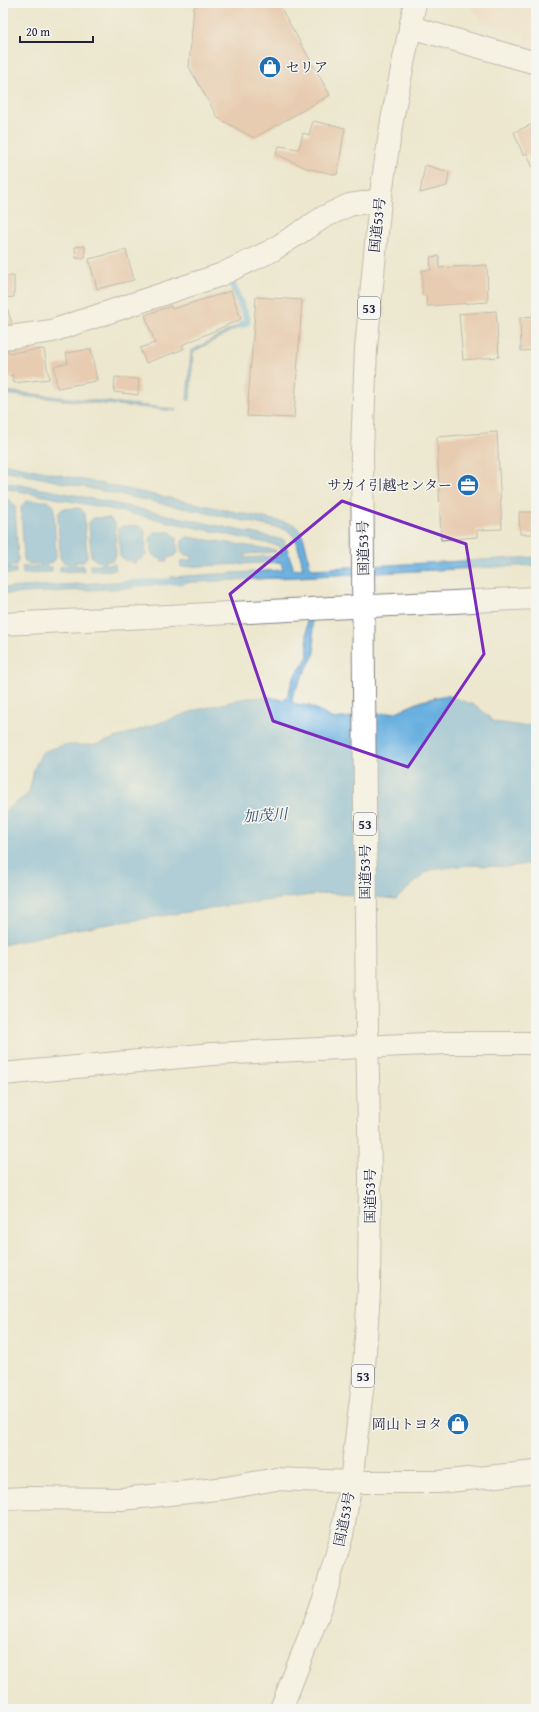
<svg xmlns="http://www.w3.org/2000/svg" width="539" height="1712" viewBox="0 0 539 1712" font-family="'Gentium Book Plus','Noto Serif JP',serif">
  <rect width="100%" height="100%" fill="#f6f6f2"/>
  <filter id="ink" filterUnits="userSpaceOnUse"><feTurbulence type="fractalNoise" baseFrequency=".025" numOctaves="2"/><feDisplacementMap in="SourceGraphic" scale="8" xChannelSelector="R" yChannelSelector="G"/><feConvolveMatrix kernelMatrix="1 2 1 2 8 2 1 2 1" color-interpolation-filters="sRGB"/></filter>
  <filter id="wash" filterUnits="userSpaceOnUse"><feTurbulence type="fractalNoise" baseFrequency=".012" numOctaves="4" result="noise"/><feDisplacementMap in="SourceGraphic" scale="16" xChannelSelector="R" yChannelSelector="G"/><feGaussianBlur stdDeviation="0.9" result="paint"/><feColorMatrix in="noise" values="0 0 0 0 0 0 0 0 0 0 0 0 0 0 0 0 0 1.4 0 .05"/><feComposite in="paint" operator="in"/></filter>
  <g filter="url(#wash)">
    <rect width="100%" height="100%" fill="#ece7ce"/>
    <path fill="#f2d4be" d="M477 3H536V48L525 45V34L483 22 471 7Z"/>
    <g fill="#69b0e0" stroke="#46698e">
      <path d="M247 320 248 322 193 352 190 400H187L191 351Z"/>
      <path d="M3 391 176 409V411L3 394Z"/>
      <path d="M3 463 293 524C306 532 306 552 310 566L313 569 536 557V565L177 583 170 577 283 570 281 562 181 567 180 561 192 560V556L185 555 181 551 182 541 187 537 276 550V552L245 554V558L280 556 281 551 280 546 100 507 3 488V482L70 494 284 540 294 570 303 568C300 556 298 536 287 530L3 470Z"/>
      <path d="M3 500H10L15 505 18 561 15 566H9V569H16V574H3V569H5L3 566Z"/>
      <path d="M26 501H47L54 506 56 558 51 563 46 564 47 567H52V572L23 574 22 567H41V564H29L24 560 21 507Z"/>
      <path d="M80 508 84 512 87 557 83 562H75L76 566 83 565 84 571 60 572V567L71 565 70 563H64L60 558 58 514 62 509Z"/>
      <path d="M93 518H110L115 524 116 556 112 561H105V565L115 564 116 570 91 571 90 565H101L100 561H96L91 556 89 523Z"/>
      <path d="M122 526H140L145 531 146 555 142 559H136V563H131L130 560 127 561 120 556 118 529Z"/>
      <path d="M154 532H170L176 537 178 553 172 557 167 558V561H162L161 558H156L151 553 150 538Z"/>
      <path d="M133 581 132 588 3 594V588Z"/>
      <path d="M306 614H311L315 653 293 694 292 701 295 704 310 706 333 719 396 712 422 701 446 695 477 706 494 722 523 726 536 723V863L506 867 468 865 429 870 396 899 328 893 232 905 64 931 3 945V812L29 793 34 769 42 752 64 745H95L197 710 246 698 269 697 283 700 287 697 294 677 303 665 308 656Z"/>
    </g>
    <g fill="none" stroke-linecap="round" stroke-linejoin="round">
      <g stroke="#69b0e0" stroke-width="7">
        <path d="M227 277H229L247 318V322L241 325"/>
        <path d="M123 584 182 581"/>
      </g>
    </g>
    <g id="blocks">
      <g fill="#e2aa8e">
        <path d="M202 3H278L330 95 254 138 218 118 189 67 194 7Z"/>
        <path d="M313 121 345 128 337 175 306 168 276 154 279 146 299 149 303 133 309 135Z"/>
        <path d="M536 123V167L533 168 527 153 523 155 514 132Z"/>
        <path d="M425 165 449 172 447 186 420 193Z"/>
        <path d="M85 246V258H76L75 247Z"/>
        <path d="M126 250 134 280 97 289 89 259Z"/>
        <path d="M439 256V268L487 265 488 302 427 306 426 295H422V270H431L430 257Z"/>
        <path d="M3 276H14V297L4 298 13 327 3 329Z"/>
        <path d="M231 291 241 319 182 345 184 349 146 363 140 348 155 343 145 315 171 306 172 309Z"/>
        <path d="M256 297 302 300 294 418 247 416Z"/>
        <path d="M496 311 499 357 463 360 459 314Z"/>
        <path d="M536 316V350L521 351 520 317Z"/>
        <path d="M7 348 8 353 44 349 49 379 14 383 13 375 3 376V349Z"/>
        <path d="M91 349 97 381 57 388 54 366 68 363 66 353Z"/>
        <path d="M115 377 139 379 138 395 114 392Z"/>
        <path d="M497 432 502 529 477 530V537L441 540 437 437Z"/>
        <path d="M519 512H532L533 534H520Z"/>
      </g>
    </g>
  </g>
  <g filter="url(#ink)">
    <use href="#blocks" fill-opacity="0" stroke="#878484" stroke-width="1"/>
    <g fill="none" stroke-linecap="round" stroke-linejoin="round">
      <g stroke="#878484" stroke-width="24">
        <g id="minor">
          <path d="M410 27 536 63"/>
          <path d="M3 338 52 331 220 275 271 251 324 217 349 205 380 200"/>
          <path d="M3 624 536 598"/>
          <path d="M3 1074 212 1054 447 1043H536"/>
          <path d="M3 1499 25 1498 122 1499 226 1488 276 1479 351 1482H439L536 1472"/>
        </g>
      </g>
      <g stroke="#878484" stroke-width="24">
        <path id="trunk" d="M281 1709 323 1602 342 1535 351 1482 363 1382 369 1291 370 1174 367 1032 362 451 366 349 380 200 392 120 415 3"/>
      </g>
      <use href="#minor" stroke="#fff" stroke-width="22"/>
      <use href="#trunk" stroke="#fff" stroke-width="22"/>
    </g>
  </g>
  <path d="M0 0H539V1712H0ZM342 501 466 544 484 654 408 767 273 721 230 594Z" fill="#ece7ce" fill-opacity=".55" fill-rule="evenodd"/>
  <path fill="none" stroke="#7b2cbf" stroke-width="3" stroke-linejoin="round" d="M342 501 466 544 484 654 408 767 273 721 230 594Z"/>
  <defs>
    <g id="shop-disc" transform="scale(1.15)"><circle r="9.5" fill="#1f6fb2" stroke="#f6f6f2"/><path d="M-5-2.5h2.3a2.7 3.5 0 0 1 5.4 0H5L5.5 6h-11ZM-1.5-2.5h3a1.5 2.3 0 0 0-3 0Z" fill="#fff"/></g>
    <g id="office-disc" transform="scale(1.15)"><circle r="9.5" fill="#1f6fb2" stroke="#f6f6f2"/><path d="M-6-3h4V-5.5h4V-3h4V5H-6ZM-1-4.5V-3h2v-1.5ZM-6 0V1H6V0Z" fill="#fff"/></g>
  </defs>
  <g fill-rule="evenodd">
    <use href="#shop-disc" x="270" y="67"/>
    <use href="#office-disc" x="468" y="485"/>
    <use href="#shop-disc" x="458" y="1424"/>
  </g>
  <g text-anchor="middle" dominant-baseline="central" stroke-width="3" stroke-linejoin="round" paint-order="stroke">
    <g fill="#f6f6f2" stroke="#626272" stroke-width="1">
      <rect x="358" y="297" width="22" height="22" rx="3"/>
      <rect x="354" y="813" width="22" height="22" rx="3"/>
      <rect x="352" y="1365" width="22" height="22" rx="3"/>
    </g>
    <g font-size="13" font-weight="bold" fill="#22223b">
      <text x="369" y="308">53</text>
      <text x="365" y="824">53</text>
      <text x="363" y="1376">53</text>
    </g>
    <g font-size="14" fill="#22223b" stroke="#f6f6f2" text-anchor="end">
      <text x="286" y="67" text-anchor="start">セリア</text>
      <text x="452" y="485">サカイ引越センター</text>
      <text x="442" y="1424">岡山トヨタ</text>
    </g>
    <g font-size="14" fill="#22223b" stroke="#f6f6f2">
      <text transform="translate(377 225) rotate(-84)">国道53号</text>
      <text transform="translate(363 548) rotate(-91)">国道53号</text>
      <text transform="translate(365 872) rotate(-90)">国道53号</text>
      <text transform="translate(370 1196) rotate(-90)">国道53号</text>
      <text transform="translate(344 1519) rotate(-79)">国道53号</text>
    </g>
    <g font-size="15" font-style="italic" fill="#3b5475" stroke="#f6f6f2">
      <text transform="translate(265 815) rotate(-4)">加茂川</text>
    </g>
  </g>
  <rect width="539" height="1712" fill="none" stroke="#f6f6f2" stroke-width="16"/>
  <path d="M20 36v6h73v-6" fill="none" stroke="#22223b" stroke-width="2"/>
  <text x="26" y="36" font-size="12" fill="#22223b" stroke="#f6f6f2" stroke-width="3" paint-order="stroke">20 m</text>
</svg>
